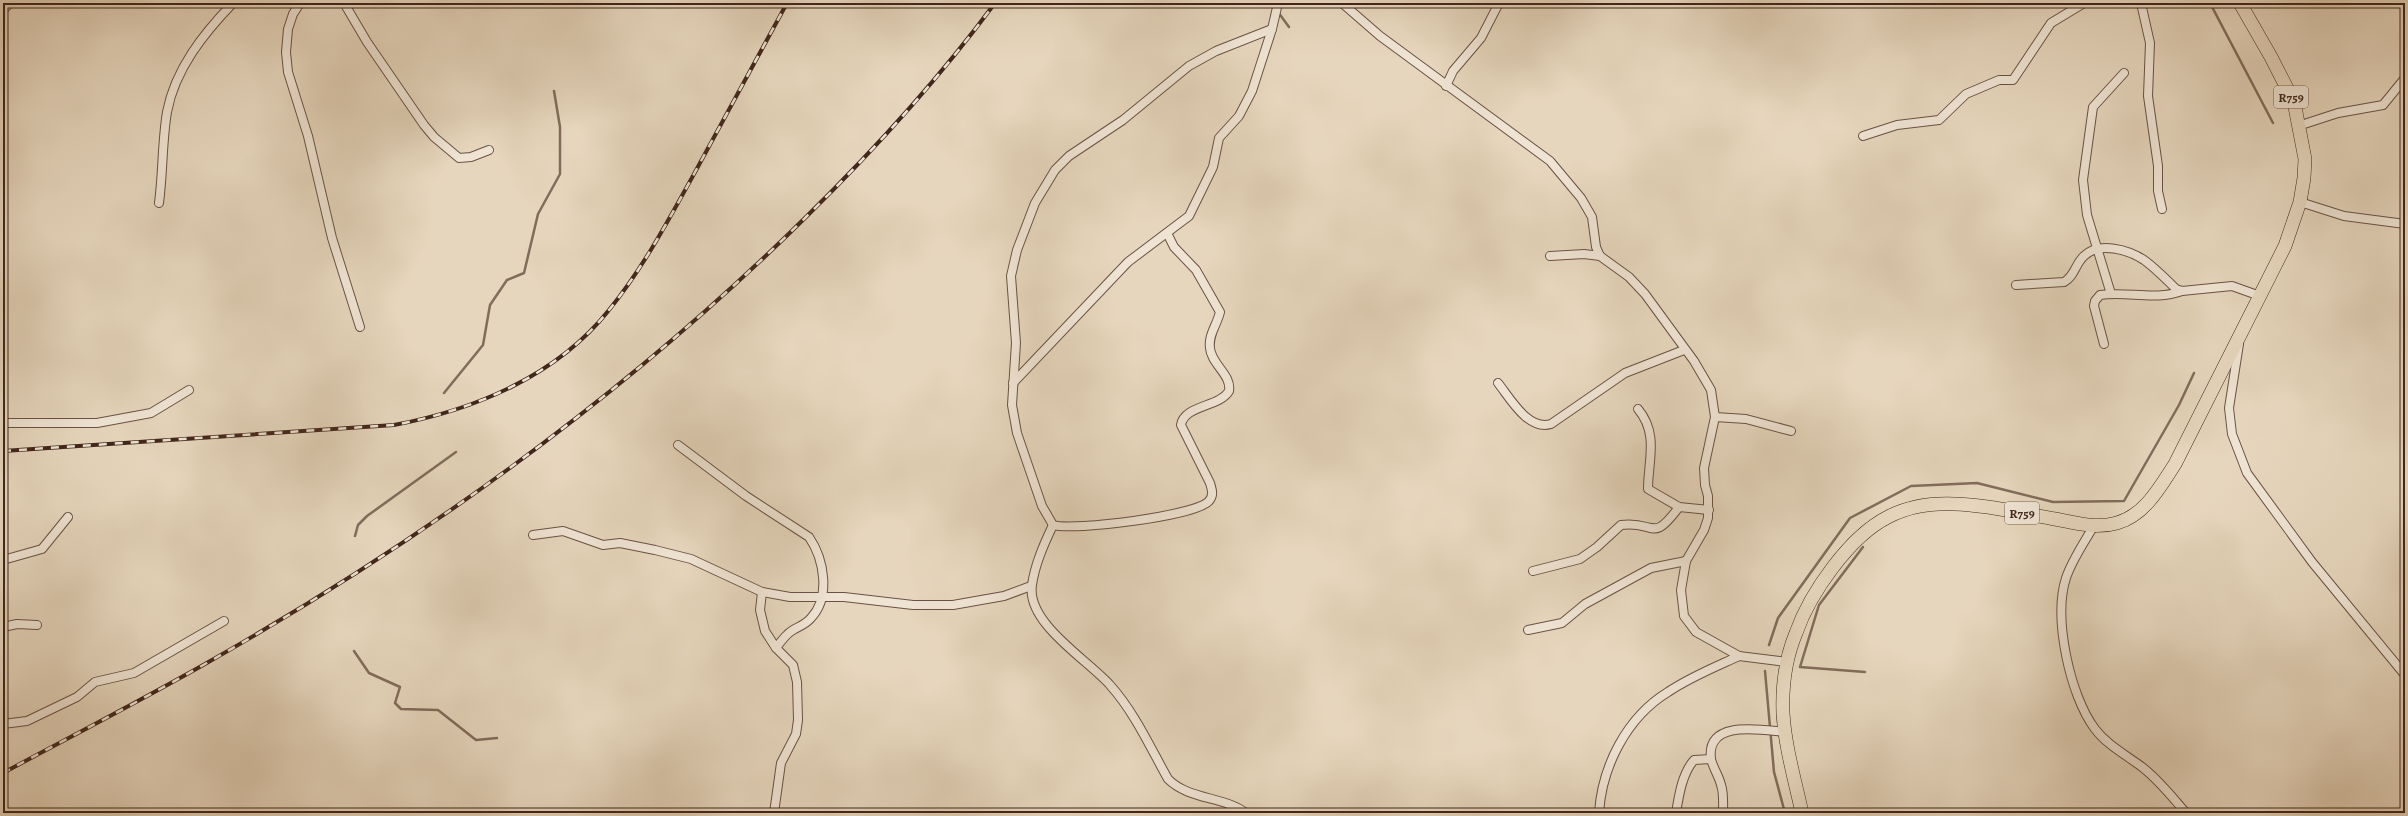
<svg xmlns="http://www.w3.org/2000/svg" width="2408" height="816" viewBox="0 0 2408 816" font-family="Alegreya,serif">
  <rect width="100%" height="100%" fill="#e6d6bd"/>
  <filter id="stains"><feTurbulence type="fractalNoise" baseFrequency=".005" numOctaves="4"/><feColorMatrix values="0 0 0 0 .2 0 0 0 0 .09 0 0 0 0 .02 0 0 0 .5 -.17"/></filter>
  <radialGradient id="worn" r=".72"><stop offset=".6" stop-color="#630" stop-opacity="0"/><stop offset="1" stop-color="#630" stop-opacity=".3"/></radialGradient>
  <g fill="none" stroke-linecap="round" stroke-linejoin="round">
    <g stroke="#826c5c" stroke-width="2.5">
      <path d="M2210 3 2273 123"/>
      <path d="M1278 12 1289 27"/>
      <path d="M444 393 483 345 490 305 507 280 524 273 538 214 560 174V127L554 91"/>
      <path d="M355 536 358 525 367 516 456 452"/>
      <path d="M1863 547 1819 605 1800 667 1865 672"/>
      <path d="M1769 645 1778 618 1850 518 1911 486 1977 483 2053 502 2124 501 2179 405 2194 373"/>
      <path d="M354 651 369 673 400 687 395 703 401 709 438 710 476 740 497 738"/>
      <path d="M1765 671 1774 772 1785 813"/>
    </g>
    <g stroke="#6a5244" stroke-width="10">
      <g id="street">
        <path d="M300 3 293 14 288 29 286 52 288 72 308 136 332 238 360 327"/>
        <path d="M344 3 367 42 424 125 434 137 459 158 471 157 489 150"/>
        <path d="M1342 3 1380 36 1550 161 1581 198 1592 217 1596 247 1600 256 1629 277 1645 294 1694 361 1711 390 1715 417 1704 468 1705 485 1708 496V518L1704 530 1686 561 1681 590 1684 616 1696 632 1739 656 1787 662"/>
        <path d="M2141 3 2150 43 2148 96 2158 166V191L2162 209"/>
        <path d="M3 10 10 3"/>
        <path d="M1446 86 1453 71 1481 38 1499 3"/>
        <path d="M2298 126 2338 113 2383 105 2405 78"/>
        <path d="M1863 136 1897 125 1939 120 1966 94 1999 80H2013L2051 23 2084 3"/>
        <path d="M2300 202 2344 216 2405 224"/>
        <path d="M159 203C163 173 162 142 167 112 175 69 204 33 233 3"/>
        <path d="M1167 233 1174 247 1196 270 1220 312C1217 325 1208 335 1210 348 1211 364 1232 375 1229 391 1220 407 1184 405 1181 425L1210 483C1212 490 1214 495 1209 501 1196 516 1073 531 1053 525L1042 506 1017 433 1012 405 1016 343 1011 276 1017 250 1035 203 1055 170 1069 156 1123 120 1189 66 1216 51 1272 29"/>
        <path d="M1550 256 1584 254 1600 256"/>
        <path d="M2016 285 2064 282C2075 276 2075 264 2084 256 2099 241 2129 250 2144 260 2155 268 2166 279 2176 289L2182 291 2232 286 2260 296"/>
        <path d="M2111 294 2087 215 2083 180 2093 107 2124 73"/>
        <path d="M2104 344 2094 306 2095 301 2100 295C2128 291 2155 301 2182 291"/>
        <path d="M2239 344 2229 408 2232 434 2247 473 2312 562 2405 675"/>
        <path d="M1013 383 1128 262 1189 216 1213 167 1219 138 1239 116 1252 91 1272 29 1278 3"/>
        <path d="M1498 383C1510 398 1528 431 1551 424L1625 373 1684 350"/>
        <path d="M1638 409C1659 434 1648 461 1648 489L1679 507 1709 510"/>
        <path d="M1715 417 1746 419 1791 431"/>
        <path d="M3 423H97L151 413 189 390"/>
        <path d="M678 445 746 496 809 537C824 559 831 597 811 618 806 624 800 626 793 630 786 634 781 641 776 648"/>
        <path d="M1053 525C1044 544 1035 564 1032 585 1026 623 1088 660 1110 685 1135 713 1150 747 1168 779 1189 800 1223 796 1246 813"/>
        <path d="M2093 527C2084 543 2072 560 2066 578 2053 618 2070 696 2095 729 2107 745 2126 755 2142 767 2159 780 2172 797 2186 813"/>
        <path d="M533 535 563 531 603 545 620 543 655 550 691 559 762 592 790 597H844L913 605H953L1004 596 1031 586"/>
        <path d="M3 560 42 549 68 517"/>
        <path d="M1533 571 1580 559 1597 547 1621 525C1655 520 1651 545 1679 507"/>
        <path d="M762 592 760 610 765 631 776 648 793 665 797 682 798 720 796 734 781 763 774 813"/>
        <path d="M3 627 17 624 37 625"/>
        <path d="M1528 630 1562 623 1585 604 1651 568 1686 561"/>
        <path d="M3 724 27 721 77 697 95 682 134 673 224 621"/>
        <path d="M1599 813C1602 766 1627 717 1668 692 1690 677 1715 667 1739 656"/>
        <path d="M1676 813C1679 795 1682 774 1694 760L1711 759"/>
        <path d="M1723 813C1723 804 1724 793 1721 785 1719 776 1713 768 1711 759 1706 719 1761 730 1785 732"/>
      </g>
    </g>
    <g stroke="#41261c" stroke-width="14">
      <path id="primary" d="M1802 813C1795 780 1785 747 1783 713 1782 687 1786 657 1796 633 1810 593 1850 536 1888 517 1909 506 1932 503 1955 504 1988 505 2022 513 2055 519 2076 523 2096 529 2117 523 2145 515 2160 487 2175 464L2285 246 2300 202 2304 178 2305 159 2294 102 2271 57 2240 3"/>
    </g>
    <use href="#street" stroke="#efe4d4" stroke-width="8"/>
    <use href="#primary" stroke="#e6d6bd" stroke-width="13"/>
    <g stroke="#41261c" stroke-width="4">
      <g id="rail">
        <path d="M3 451 394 425C474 410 557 376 609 310 643 268 668 221 694 174 725 117 756 60 787 3"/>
        <path d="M3 773C70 737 138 702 205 664 422 541 628 393 806 217 874 150 938 80 995 3"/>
      </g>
    </g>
    <use href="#rail" stroke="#efe4d4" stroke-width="2.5" stroke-dasharray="8" stroke-linecap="butt"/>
  </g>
  <g text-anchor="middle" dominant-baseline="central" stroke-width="3" stroke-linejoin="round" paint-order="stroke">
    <g fill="#efe4d4" stroke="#755f53" stroke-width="1">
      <rect x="2274" y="86" width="34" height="22" rx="3"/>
      <rect x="2005" y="502" width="34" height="22" rx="3"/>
    </g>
    <g font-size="13" font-weight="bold" fill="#41261c">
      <text x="2291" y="97">R759</text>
      <text x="2022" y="513">R759</text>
    </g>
  </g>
  <rect width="2408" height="816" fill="none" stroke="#e6d6bd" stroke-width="16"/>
  <rect x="4" y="4" width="2400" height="808" fill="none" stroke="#41261c" stroke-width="2"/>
  <rect x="8" y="8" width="2392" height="800" fill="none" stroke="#41261c"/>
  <rect width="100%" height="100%" filter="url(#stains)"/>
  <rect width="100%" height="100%" fill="url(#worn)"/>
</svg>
